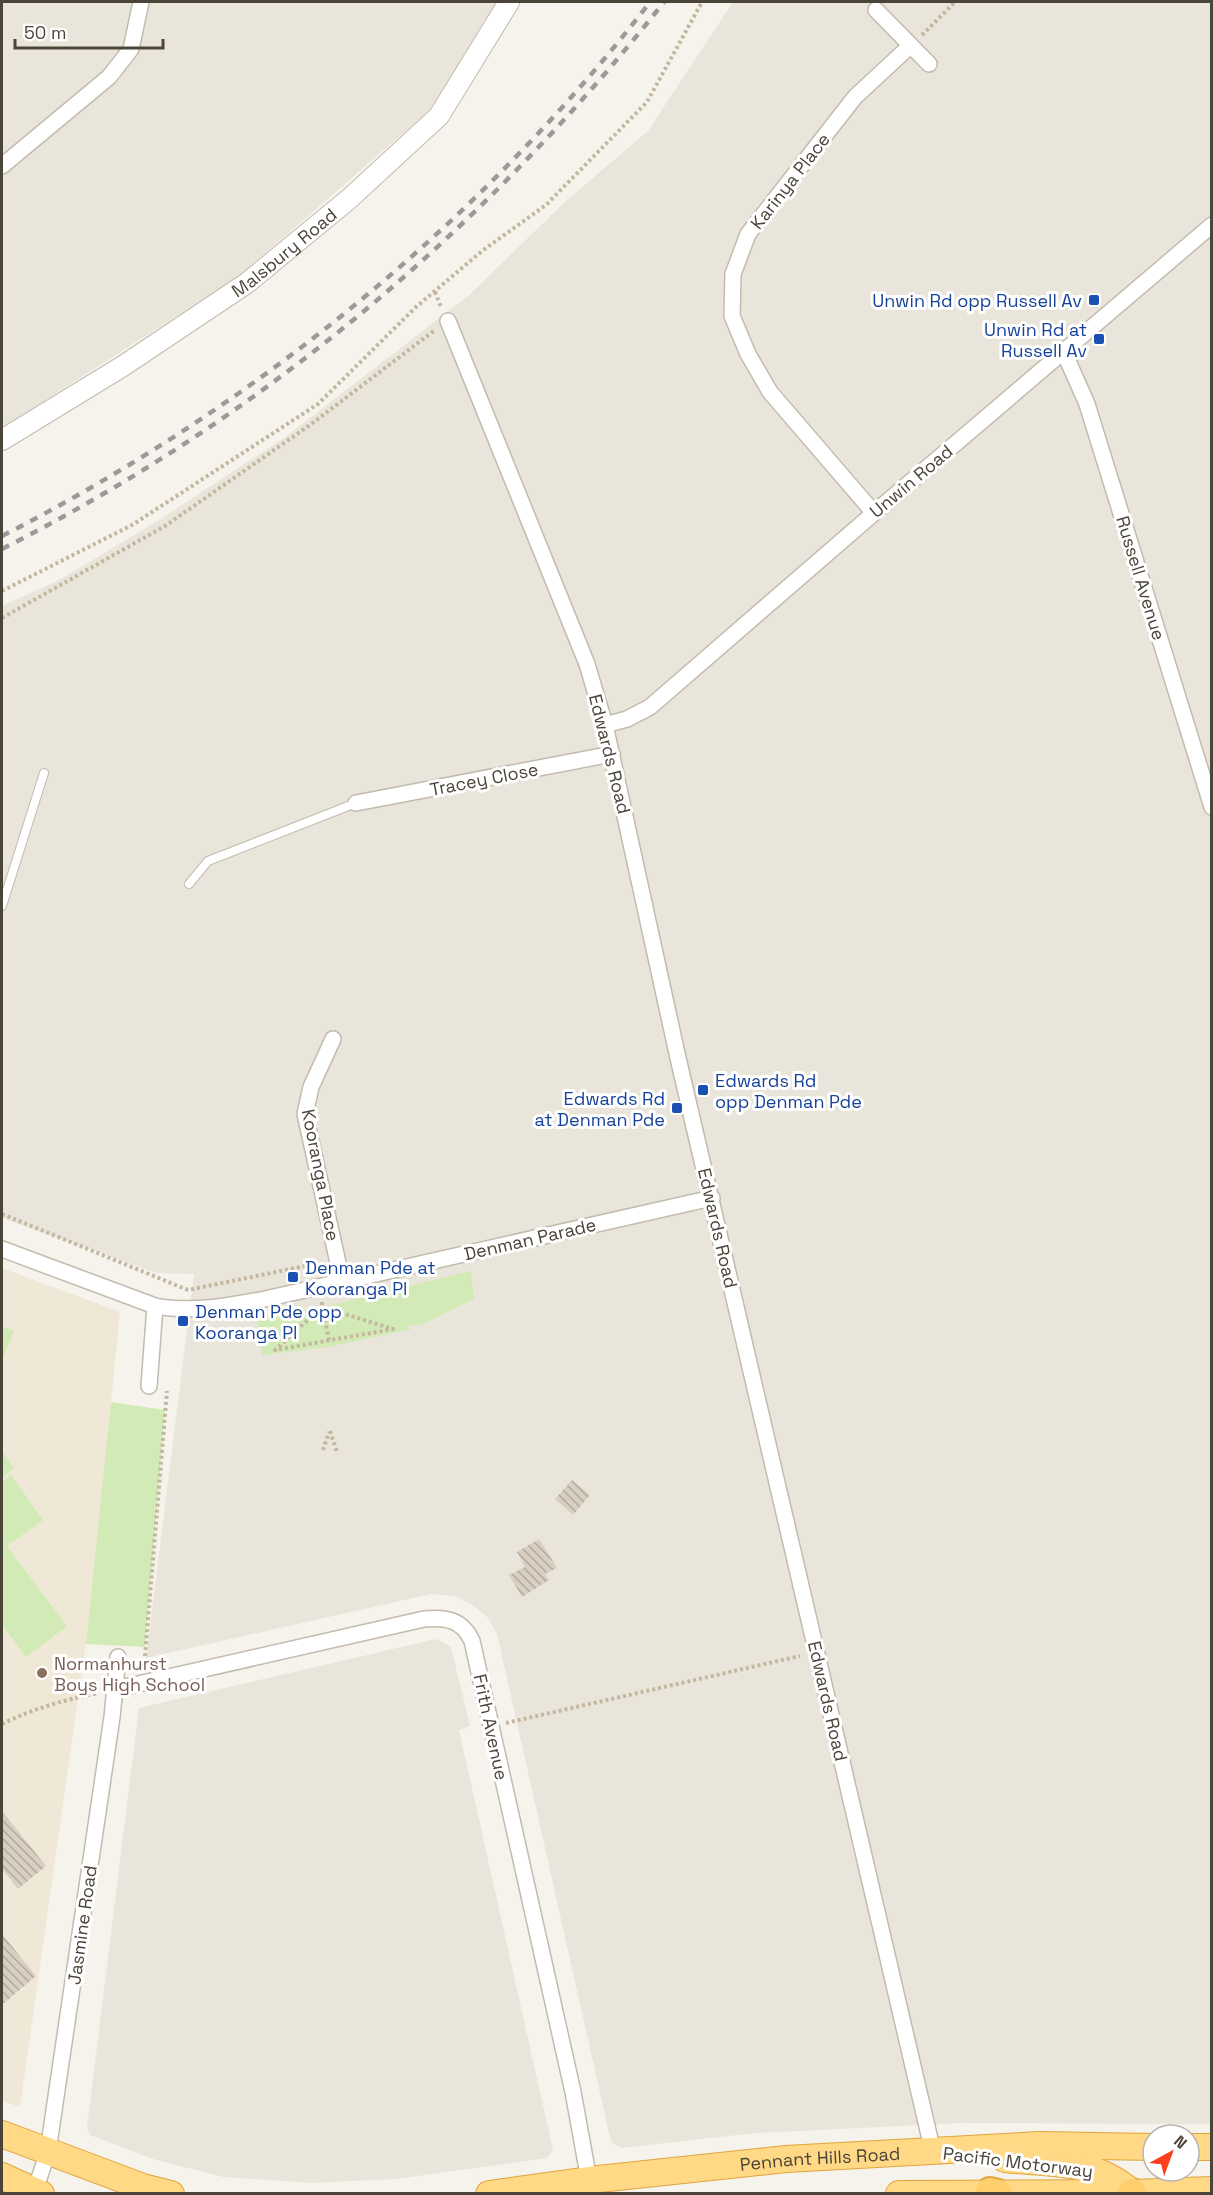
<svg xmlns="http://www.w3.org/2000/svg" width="1213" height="2195" viewBox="0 0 1213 2195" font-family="'Space Grotesk',sans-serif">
  <defs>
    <pattern id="building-back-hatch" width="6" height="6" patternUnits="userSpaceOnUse" patternTransform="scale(1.5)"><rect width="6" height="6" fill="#d8cfc1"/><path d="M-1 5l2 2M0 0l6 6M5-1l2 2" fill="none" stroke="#b1aa9e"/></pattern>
  </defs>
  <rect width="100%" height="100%" fill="#f6f3ec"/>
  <g fill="#eae5da">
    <path d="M2 2H501L432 108 239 276 2 428Z"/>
    <path d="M733 2H1211V2124L962 2123 755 2133 621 2148 611 2142 497 1634 488 1618 473 1605 455 1596 431 1594 146 1658 194 1274 157 1273 2 1218V606L61 579 159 520 284 438 468 296 567 200 648 131Z"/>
    <path d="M436 1639 451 1647 470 1726 459 1730 553 2150 547 2158 396 2179 313 2183 223 2177 153 2159 90 2135 87 2127 139 1708Z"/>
  </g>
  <path fill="#efe8d6" d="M2 1268 120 1312 89 1621 20 2107 2 2101Z"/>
  <g fill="#d2eab5">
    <path d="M471 1271 474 1299 423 1324 406 1327 412 1329 328 1347 262 1355 257 1316 323 1307Z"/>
    <path d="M2 1326 14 1331 2 1360Z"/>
    <path d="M111 1402 165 1410 145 1647 86 1644Z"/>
    <path d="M2 1451 14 1468 2 1478Z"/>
    <path d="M11 1475 43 1520 7 1546 67 1626 26 1657 2 1624V1482Z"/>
  </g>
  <g fill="url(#building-back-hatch)">
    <path d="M572 1480 590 1495 573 1515 555 1499Z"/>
    <path d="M539 1539 557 1568 545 1574 549 1580 522 1597 509 1575 525 1567 517 1552Z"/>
    <path d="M2 1811 46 1866 18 1889 2 1869Z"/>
    <path d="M2 1934 36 1976 2 2005Z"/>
  </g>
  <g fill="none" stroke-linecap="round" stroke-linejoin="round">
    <g stroke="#c2bbae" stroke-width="10">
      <g id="service">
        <path d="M189 884 208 861 356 803"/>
        <path d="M2 906 44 773"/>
      </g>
    </g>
    <g stroke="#c2bbae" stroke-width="18">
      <g id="minor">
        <path d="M876 10 929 64"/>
        <path d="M2 166 109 77 131 49 141 2"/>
        <path d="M448 321 587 664 605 725 678 1058 933 2152"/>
        <path d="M1064 352 1087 404 1212 807"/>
        <path d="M874 513 770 392 748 354 732 316 733 274 748 234 855 97 910 46"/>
        <path d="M605 725 627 719 650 707 874 513 1212 225"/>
        <path d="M356 803 612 754"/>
        <path d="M333 1039 311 1087 305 1114 342 1281"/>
        <path d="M2 1249 155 1306C192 1313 229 1306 265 1299L712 1198"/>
        <path d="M149 1386 155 1306"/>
        <path d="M116 1689 424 1619C445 1617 462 1619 472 1641L573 2092 589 2180"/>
        <path d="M35 2191 48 2151 112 1717 118 1657"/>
      </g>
    </g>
    <g stroke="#c2bbae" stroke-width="22">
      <g id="tertiary">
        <path id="s1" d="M2 440 123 366 247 283 349 199 439 116 509 2"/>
      </g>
    </g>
    <g stroke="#e0a43c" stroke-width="28">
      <g id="trunk">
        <path d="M2 2134 143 2187 171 2194"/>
        <path d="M1189 2147H1212"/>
        <path d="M1005 2159C1051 2164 1096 2159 1132 2193"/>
        <path d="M2 2176 41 2194"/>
        <path id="s2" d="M489 2194 589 2180 786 2159 1040 2145 1153 2147"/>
        <path d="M899 2194 1132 2193 1212 2190"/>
      </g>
    </g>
    <g stroke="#e0a43c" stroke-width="32">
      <g id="motorway">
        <path d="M990 2192 998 2194"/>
        <path d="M1132 2193V2194"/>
      </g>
    </g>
    <g stroke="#c4b79f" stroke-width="4" stroke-dasharray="3 3" stroke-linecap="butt">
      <path d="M922 35 955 2"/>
      <path d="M435 292 441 307"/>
      <path d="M2 591 132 525 318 404 416 307 482 251 546 205 647 102 702 2"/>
      <path d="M2 618 165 526 310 425 435 330"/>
      <path d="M2 1214 188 1290 315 1264"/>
      <path d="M322 1302V1307L393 1329 275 1350 322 1307 329 1340"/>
      <path d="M330 1431 337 1452"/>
      <path d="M323 1450 329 1432"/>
      <path d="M144 1668 167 1391"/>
      <path d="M506 1723 800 1656"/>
      <path d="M2 1724C32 1709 64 1700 98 1693"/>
    </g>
    <use href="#service" stroke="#fff" stroke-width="8"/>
    <use href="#minor" stroke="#fff" stroke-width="15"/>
    <use href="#tertiary" stroke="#fff" stroke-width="20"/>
    <use href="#trunk" stroke="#ffd985" stroke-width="26"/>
    <use href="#motorway" stroke="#ffcf6e" stroke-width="28"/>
    <g stroke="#9a9a9a" stroke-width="4.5" stroke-dasharray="8 8" stroke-linecap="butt">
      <path d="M2 536C252 408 478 225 650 2"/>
      <path d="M2 549C263 417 483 231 664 2"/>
    </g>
  </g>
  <g fill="#1a4fb4" stroke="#fff" stroke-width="2">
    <rect x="1088" y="294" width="12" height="12" rx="3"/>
    <rect x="1093" y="333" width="12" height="12" rx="3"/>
    <rect x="697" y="1084" width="12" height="12" rx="3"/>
    <rect x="671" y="1102" width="12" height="12" rx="3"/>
    <rect x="287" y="1271" width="12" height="12" rx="3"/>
    <rect x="177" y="1315" width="12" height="12" rx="3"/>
  </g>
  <circle fill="#8d6e63" stroke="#fff" stroke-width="2" cx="42" cy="1673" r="6"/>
  <g text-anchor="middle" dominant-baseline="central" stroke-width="6" stroke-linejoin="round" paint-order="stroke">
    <g font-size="18" fill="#4b4439" stroke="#fff">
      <text transform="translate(790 181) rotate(-52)">Karinya Place</text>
      <text stroke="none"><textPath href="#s1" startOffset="339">Malsbury Road</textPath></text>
      <text transform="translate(911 481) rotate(-40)">Unwin Road</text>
      <text transform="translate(1141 578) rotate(73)">Russell Avenue</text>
      <text transform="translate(610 754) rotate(76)">Edwards Road</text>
      <text transform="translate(484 779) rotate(-11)">Tracey Close</text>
      <text transform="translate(321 1175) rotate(79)">Kooranga Place</text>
      <text transform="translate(718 1228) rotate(77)">Edwards Road</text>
      <text transform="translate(530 1239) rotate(-13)">Denman Parade</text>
      <text transform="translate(828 1701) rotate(77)">Edwards Road</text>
      <text transform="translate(491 1727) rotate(78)">Frith Avenue</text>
      <text transform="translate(82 1925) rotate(-82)">Jasmine Road</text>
      <text stroke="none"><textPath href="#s2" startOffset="333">Pennant Hills Road</textPath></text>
      <text transform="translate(1018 2162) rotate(7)">Pacific Motorway</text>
    </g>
    <g font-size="18" fill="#164399" stroke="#fff" text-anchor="end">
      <text x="1082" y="300">Unwin Rd opp Russell Av</text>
      <text x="1087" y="329">Unwin Rd at<tspan x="1087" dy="21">Russell Av</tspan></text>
      <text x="715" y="1080" text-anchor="start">Edwards Rd<tspan x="715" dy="21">opp Denman Pde</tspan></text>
      <text x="665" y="1098">Edwards Rd<tspan x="665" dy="21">at Denman Pde</tspan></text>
      <text x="305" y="1267" text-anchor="start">Denman Pde at<tspan x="305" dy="21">Kooranga Pl</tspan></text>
      <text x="195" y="1311" text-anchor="start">Denman Pde opp<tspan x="195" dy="21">Kooranga Pl</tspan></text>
    </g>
    <g font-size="18" fill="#785e54" stroke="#fff" text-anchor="start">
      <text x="54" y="1663">Normanhurst<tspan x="54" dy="21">Boys High School</tspan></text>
    </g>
  </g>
  <rect width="1213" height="2195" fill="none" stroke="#4b4439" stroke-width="6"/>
  <g transform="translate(1171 2153) rotate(41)"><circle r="28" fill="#ffffff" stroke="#b7b4b0" stroke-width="1.5"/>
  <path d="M0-4.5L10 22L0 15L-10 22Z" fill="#fc3f1d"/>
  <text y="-9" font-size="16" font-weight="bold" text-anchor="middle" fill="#4b4439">N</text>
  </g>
  <path d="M15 39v9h148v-9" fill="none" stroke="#4b4439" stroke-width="3"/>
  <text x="24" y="39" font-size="18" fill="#4b4439" stroke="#ffffff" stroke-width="4.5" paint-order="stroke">50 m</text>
</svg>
